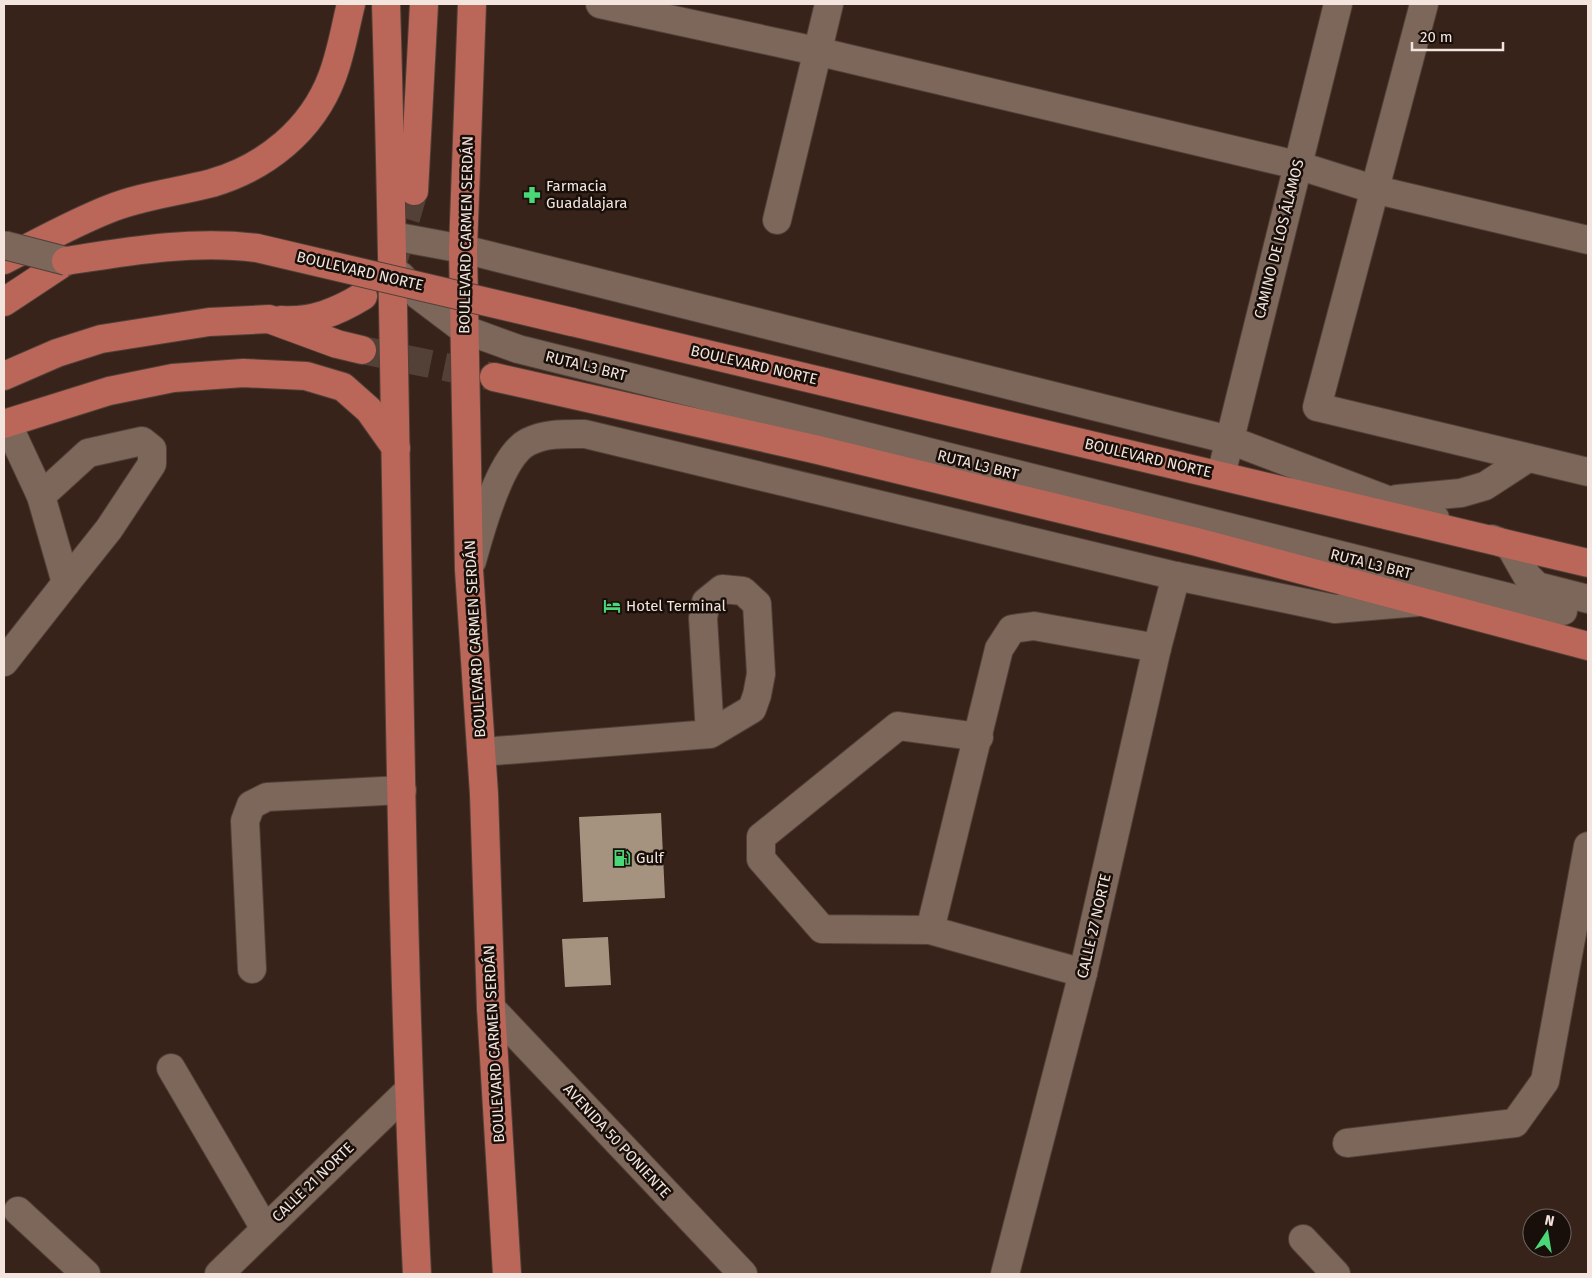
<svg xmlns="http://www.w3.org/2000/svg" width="1592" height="1278" viewBox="0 0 1592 1278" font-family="'Fira Sans',sans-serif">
  <rect width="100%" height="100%" fill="#372319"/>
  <g fill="#a6937f">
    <path d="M661 813 665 898 583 902 579 817Z"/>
    <path d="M608 937 611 985 565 987 562 939Z"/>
  </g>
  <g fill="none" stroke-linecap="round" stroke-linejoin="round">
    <g stroke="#534037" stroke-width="28" stroke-dasharray="28 14" stroke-linecap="butt">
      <path d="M394 259 414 191"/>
      <path d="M362 350 494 377"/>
    </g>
    <g stroke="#514038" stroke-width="30">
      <g id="minor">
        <path d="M600 4 816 51 1297 165 1373 189 1588 240"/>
        <path d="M1424 4 1317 407 1588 472"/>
        <path d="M777 220 829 4"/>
        <path d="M393 236 463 249 1230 440 1435 518"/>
        <path d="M401 276 418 295 463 329 518 349 1563 611"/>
        <path d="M1221 475 1338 4"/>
        <path d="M41 496 88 453 142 441 152 449V464L109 529 66 583"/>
        <path d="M1397 499 1461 493 1485 486 1528 458"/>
        <path d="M1492 539 1510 546 1527 576 1537 586 1588 599"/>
        <path d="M472 561C480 532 500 456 528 442 546 433 565 434 585 434L1176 576 1335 609 1419 602"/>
        <path d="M4 662 66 583 41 496 7 423"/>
        <path d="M482 752 710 734 752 709 757 695 761 674 757 604 743 591 722 589 706 602 703 618 710 734"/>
        <path d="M930 930 822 929 761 859V837L898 726 979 737"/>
        <path d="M252 969 245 821 251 805 267 797 402 790"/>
        <path d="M1083 973 930 930 999 649 1012 629 1034 626 1157 648"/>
        <path d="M491 1008 743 1274"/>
        <path d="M171 1068 265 1229"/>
        <path d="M1347 1143 1515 1123 1545 1081 1588 846"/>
        <path d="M18 1211 86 1274"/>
        <path d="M1303 1239 1336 1274"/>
        <path d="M219 1274 408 1091"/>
        <path d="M1005 1274 1083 973 1157 648 1176 576"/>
      </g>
    </g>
    <g stroke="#514038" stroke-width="30">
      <g id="major">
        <path d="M386 4C399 427 396 851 417 1274"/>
        <path d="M472 4 463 249 469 570 484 794 491 1008 507 1274"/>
        <path d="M414 191 424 4"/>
        <path d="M4 260C38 243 73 223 109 209 141 196 178 192 212 183 266 167 312 130 332 77 341 54 345 28 351 4"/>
        <path d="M4 302 66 261"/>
        <path d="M281 320C312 322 337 312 363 296"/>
        <path d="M572 322 1588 563"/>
        <path d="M4 376 57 353 101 339 209 322 269 319 337 344 362 350"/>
        <path d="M494 377 814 449 1197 542 1588 646"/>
        <path d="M4 424 109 391 173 378 243 373 306 376 343 387 369 410 396 448"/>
      </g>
    </g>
    <use href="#minor" stroke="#7d665a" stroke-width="28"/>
    <use href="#major" stroke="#ba6659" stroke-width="28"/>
    <g stroke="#514038" stroke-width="30" stroke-linecap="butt">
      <path id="minor-bridge" d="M4 245 66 261"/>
    </g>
    <g stroke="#514038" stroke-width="30" stroke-linecap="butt">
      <path id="major-bridge" d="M66 261C130 251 193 240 257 248L572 322"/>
    </g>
    <use href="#minor-bridge" stroke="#7d665a" stroke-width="28"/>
    <use href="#major-bridge" stroke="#ba6659" stroke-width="28"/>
  </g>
  <defs>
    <g id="pharmacy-bare" transform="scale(1.35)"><path d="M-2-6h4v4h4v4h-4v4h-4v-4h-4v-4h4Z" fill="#4ad778" stroke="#180f0a" stroke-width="2.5" paint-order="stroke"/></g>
    <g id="hotel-bare" transform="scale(1.35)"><path d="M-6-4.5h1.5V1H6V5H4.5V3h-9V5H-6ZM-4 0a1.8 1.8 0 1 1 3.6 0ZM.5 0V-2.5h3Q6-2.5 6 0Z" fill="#4ad778" stroke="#180f0a" stroke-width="2.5" paint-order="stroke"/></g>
    <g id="fuel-bare" transform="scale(1.35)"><path d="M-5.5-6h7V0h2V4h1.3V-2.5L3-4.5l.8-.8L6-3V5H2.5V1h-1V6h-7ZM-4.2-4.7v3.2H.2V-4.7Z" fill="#4ad778" stroke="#180f0a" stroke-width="2.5" paint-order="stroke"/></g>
  </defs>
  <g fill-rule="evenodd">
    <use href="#pharmacy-bare" x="532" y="195"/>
    <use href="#hotel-bare" x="612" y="606"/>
    <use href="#fuel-bare" x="622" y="858"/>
  </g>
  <g text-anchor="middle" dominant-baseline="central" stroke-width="5" stroke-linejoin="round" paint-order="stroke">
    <g font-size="15" fill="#f3e5de" stroke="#180f0a" text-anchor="start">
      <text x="546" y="186">Farmacia<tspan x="546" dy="17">Guadalajara</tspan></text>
      <text x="626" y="606">Hotel Terminal</text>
      <text x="636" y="858">Gulf</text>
    </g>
    <g font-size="15" fill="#f3e5de" stroke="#180f0a">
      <text transform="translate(466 235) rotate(-89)">BOULEVARD CARMEN SERDÁN</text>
      <text transform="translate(1279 239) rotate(-76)">CAMINO DE LOS ÁLAMOS</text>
      <text transform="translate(360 271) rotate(13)">BOULEVARD NORTE</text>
      <text transform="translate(754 365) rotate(13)">BOULEVARD NORTE</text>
      <text transform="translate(586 366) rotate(14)">RUTA L3 BRT</text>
      <text transform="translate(1148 458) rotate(13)">BOULEVARD NORTE</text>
      <text transform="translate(978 465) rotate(14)">RUTA L3 BRT</text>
      <text transform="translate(1371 564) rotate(14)">RUTA L3 BRT</text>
      <text transform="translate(475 639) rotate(-93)">BOULEVARD CARMEN SERDÁN</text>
      <text transform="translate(1094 926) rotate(-77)">CALLE 27 NORTE</text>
      <text transform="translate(494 1044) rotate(-93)">BOULEVARD CARMEN SERDÁN</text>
      <text transform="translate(617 1141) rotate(47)">AVENIDA 50 PONIENTE</text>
      <text transform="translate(313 1182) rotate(-44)">CALLE 21 NORTE</text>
    </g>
  </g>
  <rect width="1592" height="1278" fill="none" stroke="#f3e5de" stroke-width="10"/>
  <g transform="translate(1547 1233) rotate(12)"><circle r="24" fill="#180f0a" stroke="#70655f"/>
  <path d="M0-4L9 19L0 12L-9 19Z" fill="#4ad778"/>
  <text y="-8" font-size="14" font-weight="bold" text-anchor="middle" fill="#f3e5de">N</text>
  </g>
  <path d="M1412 42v8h91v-8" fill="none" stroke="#f3e5de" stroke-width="2.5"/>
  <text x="1420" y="42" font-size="15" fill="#f3e5de" stroke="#180f0a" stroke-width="4" paint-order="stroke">20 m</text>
</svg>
